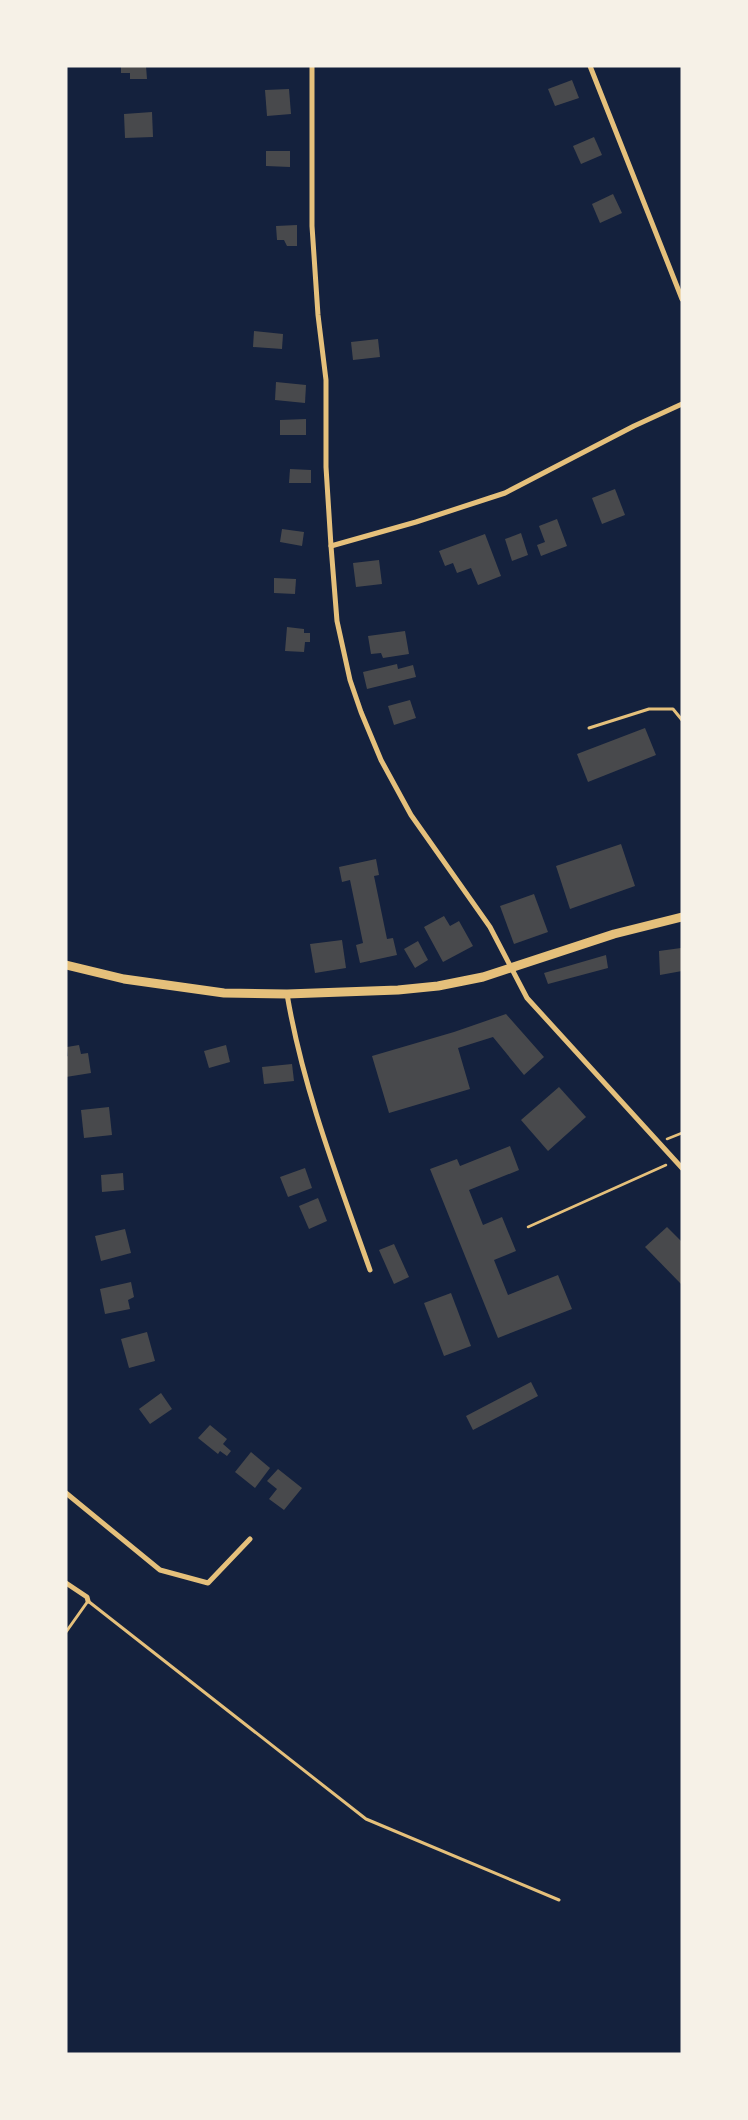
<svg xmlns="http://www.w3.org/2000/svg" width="748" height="2120" viewBox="0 0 748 2120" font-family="'IBM Plex Sans',sans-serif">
  <rect width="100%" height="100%" fill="#14213d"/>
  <g fill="#48494c">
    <path d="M121 66H146L147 79H130V73H121Z"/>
    <path d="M572 80 579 98 555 106 548 89Z"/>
    <path d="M289 89 291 114 267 116 265 90Z"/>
    <path d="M152 112 153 137 125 138 124 114Z"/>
    <path d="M594 137 602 155 581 164 573 146Z"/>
    <path d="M266 151H290V167L266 166Z"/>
    <path d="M613 194 622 213 600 223 592 204Z"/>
    <path d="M297 225V246H287L284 240H277L276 226Z"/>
    <path d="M254 331 283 334 282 349 253 347Z"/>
    <path d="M378 339 380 357 353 360 351 342Z"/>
    <path d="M276 382 306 385 305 403 275 400Z"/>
    <path d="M306 419V435H280V420Z"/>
    <path d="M290 469 311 470V483H289Z"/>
    <path d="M615 489 625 515 602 524 592 498Z"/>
    <path d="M557 519 567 546 541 556 537 545 545 542 539 526Z"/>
    <path d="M282 529 304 532 302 546 280 542Z"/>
    <path d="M521 533 528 555 512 561 505 539Z"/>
    <path d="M485 534 501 576 478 585 471 568 457 573 453 563 445 566 439 551Z"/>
    <path d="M379 560 382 584 356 587 353 563Z"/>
    <path d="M274 578 296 579 295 594 274 593Z"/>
    <path d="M287 627 304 629V633H310V642H305L304 652 285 651Z"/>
    <path d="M405 631 409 654 383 658 381 653 371 654 368 636Z"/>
    <path d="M397 664 398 669 413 665 416 677 367 689 363 672Z"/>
    <path d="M410 700 416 718 394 725 388 706Z"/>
    <path d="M645 728 656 755 588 782 577 754Z"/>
    <path d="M621 844 635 886 570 909 556 866Z"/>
    <path d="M376 859 379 875 374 876 387 939 393 938 397 955 360 963 356 945 363 943 350 880 342 882 339 867Z"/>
    <path d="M534 894 548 932 514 944 500 906Z"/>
    <path d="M444 916 450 926 459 921 473 946 443 962 424 927Z"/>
    <path d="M342 940 346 968 315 973 310 944Z"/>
    <path d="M418 941 428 960 415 968 404 949Z"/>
    <path d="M681 948 682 971 660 975 659 951Z"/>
    <path d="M606 955 608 968 548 984 544 973Z"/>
    <path d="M506 1014 544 1057 524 1075 493 1037 458 1048 470 1089 389 1113 372 1056 454 1032Z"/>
    <path d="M79 1045 81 1054 88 1053 91 1073 66 1077V1057L68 1056 67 1047Z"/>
    <path d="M226 1045 230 1062 209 1068 204 1051Z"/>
    <path d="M292 1064 294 1081 264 1084 262 1067Z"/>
    <path d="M559 1087 586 1117 548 1151 521 1120Z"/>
    <path d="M109 1107 112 1135 84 1138 81 1110Z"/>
    <path d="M510 1146 519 1170 469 1190 483 1225 502 1217 516 1251 494 1260 508 1295 558 1275 572 1309 498 1338 430 1169 457 1159 460 1166Z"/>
    <path d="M305 1168 312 1188 288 1197 280 1177Z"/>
    <path d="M123 1173 124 1190 102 1192 101 1175Z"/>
    <path d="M318 1198 327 1221 309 1229 299 1206Z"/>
    <path d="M667 1227 682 1242V1285L645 1247Z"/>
    <path d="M125 1229 131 1253 101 1261 95 1236Z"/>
    <path d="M394 1244 409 1277 394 1284 379 1250Z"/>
    <path d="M131 1282 134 1297 128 1300 130 1309 105 1314 100 1289Z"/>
    <path d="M451 1293 471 1346 444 1356 424 1303Z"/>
    <path d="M147 1332 155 1361 129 1368 121 1339Z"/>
    <path d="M531 1382 538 1396 473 1430 466 1416Z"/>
    <path d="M161 1393 172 1409 150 1424 139 1409Z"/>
    <path d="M210 1425 227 1439 223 1444 231 1451 227 1456 220 1451 218 1454 198 1438Z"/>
    <path d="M251 1452 270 1468 255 1488 235 1472Z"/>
    <path d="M278 1469 302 1488 284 1510 269 1499 277 1489 267 1481Z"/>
  </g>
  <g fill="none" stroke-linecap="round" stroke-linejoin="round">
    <g stroke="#e5c07b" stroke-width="2.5">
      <path d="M667 1139 682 1133"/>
      <path d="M528 1227 666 1165"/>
    </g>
    <g stroke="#e5c07b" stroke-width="3">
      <path d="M589 728 649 709H673L682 720"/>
      <path d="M66 1632 88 1601 366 1819 559 1900"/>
    </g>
    <g stroke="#e5c07b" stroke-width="5">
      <path d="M312 66V226L318 315 326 380V467L331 546 337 621 350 680 361 712 381 760 411 815 490 927 527 998 682 1168"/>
      <path d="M590 66 682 299"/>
      <path d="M331 546 416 522 505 493 634 426 682 404"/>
      <path d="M287 994C303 1089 338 1179 370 1270"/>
      <path d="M66 1493 160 1570 208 1583 250 1539"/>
      <path d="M66 1583 87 1597 88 1601"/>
    </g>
    <path stroke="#e5c07b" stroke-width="9" d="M66 965 124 979 224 993 287 994 398 990 438 986 483 977 614 934 682 917"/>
  </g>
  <rect width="748" height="2120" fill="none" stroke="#f6f1e7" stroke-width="135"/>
</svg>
